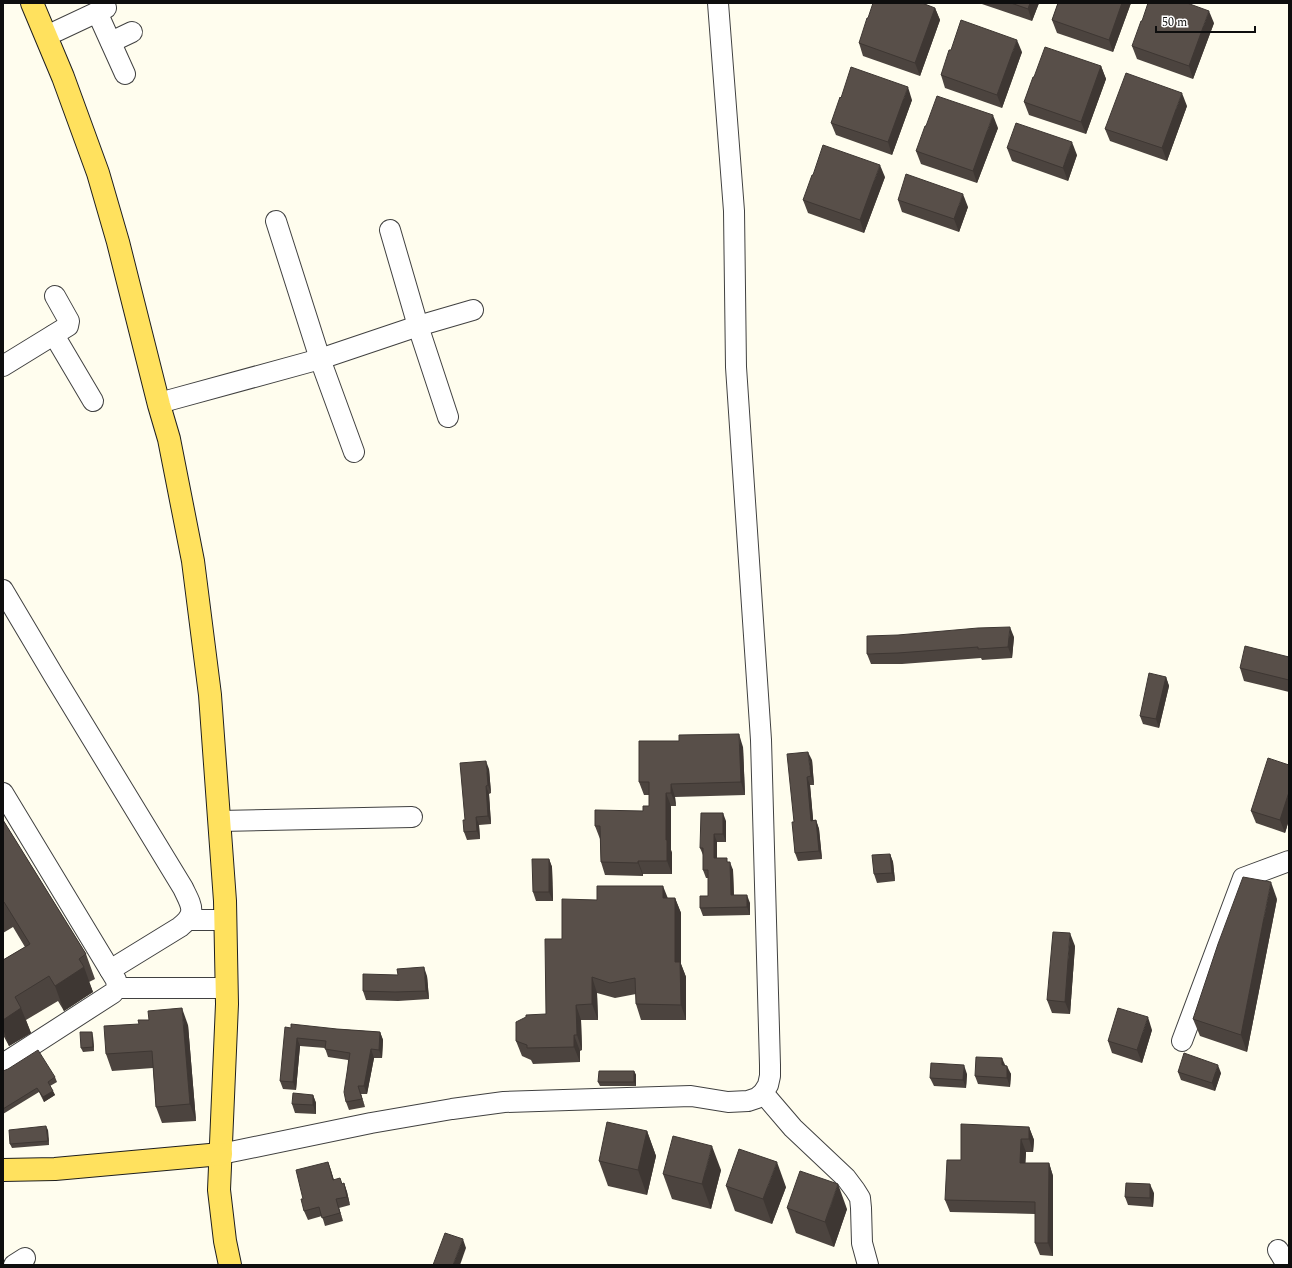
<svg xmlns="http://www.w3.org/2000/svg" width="1292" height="1268" viewBox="0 0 1292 1268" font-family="Spectral,serif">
  <rect width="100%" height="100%" fill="#fffdee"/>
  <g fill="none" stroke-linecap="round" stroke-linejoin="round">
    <g stroke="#414141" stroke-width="22">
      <g id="minor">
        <path d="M97 12 125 74"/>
        <path d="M57 31 106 8 105 5"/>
        <path d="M111 42 132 32"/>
        <path d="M276 221 320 359 354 452"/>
        <path d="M390 230 418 326 448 417"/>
        <path d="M54 335 93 401"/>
        <path d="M3 366 68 326 69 321 55 296"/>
        <path d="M159 405 170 400 320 359 418 326 473 310"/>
        <path d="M3 590 54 676 183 888C191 905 198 913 180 927L110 970"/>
        <path d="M3 793 116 980 117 988 113 993 3 1064"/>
        <path d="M220 821 412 817"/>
        <path d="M189 920H226"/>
        <path d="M117 988H227"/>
        <path d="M1182 1041 1243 878 1289 861"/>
        <path d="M763 1093 793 1128 846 1178 855 1190 860 1198 861 1208 862 1243 868 1265"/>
        <path d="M221 1154 371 1123 452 1109 504 1102 691 1096 728 1102 748 1101 757 1098 763 1093 768 1085 770 1076V1065L761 740 736 367 734 211 718 3"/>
        <path d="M1278 1250 1287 1265"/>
        <path d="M14 1265 25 1258"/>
      </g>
    </g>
    <g stroke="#1f1f1f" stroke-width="24">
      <g id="major">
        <path d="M32 3 63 77 98 173 118 242 159 405 169 439 193 561 210 695 225 901 227 1004 219 1190 225 1241 230 1265"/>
        <path d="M3 1170 55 1169 221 1154"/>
      </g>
    </g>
    <use href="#minor" stroke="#fff" stroke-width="20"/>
    <use href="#major" stroke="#ffe15e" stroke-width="22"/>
  </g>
  <g fill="#4c443f">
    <path d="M979 3H1039L1032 21Z"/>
    <path d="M1058 3H1131L1113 52 1057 33 1052 20Z"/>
    <path d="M935 8 940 20 920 76 863 56 859 43Z"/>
    <path d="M1214 23 1193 79 1137 59 1132 46Z"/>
    <path d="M951 50 1022 52 1002 108 945 88 941 75Z"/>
    <path d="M1101 66 1106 79 1086 134 1029 115 1024 102 1034 77Z"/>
    <path d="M841 98 912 100 892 155 836 135 831 123Z"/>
    <path d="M1187 106 1167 161 1110 141 1105 129Z"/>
    <path d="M998 128 977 183 921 164 916 151Z"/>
    <path d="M1007 148 1077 155 1068 181 1012 161Z"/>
    <path d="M885 177 864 233 808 213 803 200Z"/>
    <path d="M898 200 968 207 959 232 902 212Z"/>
    <path d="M1014 637 1012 658 982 660 981 658 902 664H871L867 654Z"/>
    <path d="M1289 657V692L1244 681 1240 668Z"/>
    <path d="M1166 677 1169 686 1159 728 1143 724 1140 716Z"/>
    <path d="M743 747 745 795 675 797 676 806H671V850L672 853V874H643V876L605 875 601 862 600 839 595 826 643 811 649 806V795H644L639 782Z"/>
    <path d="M812 760 814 785H810L813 820H816L819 829 822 859 798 861 795 853 794 822Z"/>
    <path d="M1289 765V820L1285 833 1256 823 1251 811Z"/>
    <path d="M489 769 491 793 489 794 491 824 479 825 480 839 467 840 464 832 465 820Z"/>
    <path d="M3 820 86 954 95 979 89 982 93 992 64 1011 58 1001 26 1020 31 1033 9 1046 3 1035V960L25 947 13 927 3 933Z"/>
    <path d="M726 821V842H717V858L728 862 733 870 734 895 750 903V915L703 916 700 908 708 896V878H706L703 870V855L700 848Z"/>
    <path d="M890 854 893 862 895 881 877 883 874 874Z"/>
    <path d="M549 859 552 867 553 901H536L533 892Z"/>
    <path d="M675 898 681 913V964L686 977V1020H641L636 1004V994L615 998 597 993 598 1020H581L582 1050 580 1051V1062L533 1064 531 1060 522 1056 516 1041 546 1014 562 939 597 900Z"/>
    <path d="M1277 899 1247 1052 1200 1036 1193 1019Z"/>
    <path d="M1075 946 1070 1014 1052 1013 1047 1000Z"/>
    <path d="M427 976 429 999 398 1001 366 1000 363 991Z"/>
    <path d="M188 1025 196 1121 162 1123 156 1107 153 1068 112 1071 106 1054Z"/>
    <path d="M291 1028 337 1029 380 1032 383 1040 382 1058H374L367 1094H361L365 1107 349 1110 346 1102 348 1060 328 1057 325 1048 300 1046 296 1090 283 1089 280 1081Z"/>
    <path d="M1152 1030 1142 1063 1112 1053 1108 1041Z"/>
    <path d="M93 1036 94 1051 83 1052 81 1048Z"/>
    <path d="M1005 1066 1011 1074 1010 1087 978 1084 975 1076Z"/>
    <path d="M3 1071 55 1077 57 1082 50 1086 55 1095 44 1102 39 1092 3 1114Z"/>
    <path d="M634 1071 636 1075V1086H600L598 1082Z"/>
    <path d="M1178 1072 1221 1073 1215 1091 1181 1080Z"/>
    <path d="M967 1074 966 1088 934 1086 930 1078Z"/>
    <path d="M313 1095 316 1103V1114L295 1113 292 1104Z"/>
    <path d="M1029 1127 1034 1140 1033 1152H1026L1025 1163H1049L1053 1176V1256L1040 1255 1035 1243V1214L950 1212 945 1200 961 1160Z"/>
    <path d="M48 1130 49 1145 12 1148 10 1144Z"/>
    <path d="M647 1131 656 1156 647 1195 608 1186 599 1161Z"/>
    <path d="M328 1162 334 1180 342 1184 344 1183 347 1192 350 1205 339 1208 343 1221 325 1226 322 1216 308 1220 304 1211 303 1199Z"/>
    <path d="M721 1170 711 1209 672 1199 663 1174Z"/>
    <path d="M726 1186 786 1187 772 1224 735 1211Z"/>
    <path d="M1154 1193 1153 1207 1128 1205 1125 1197Z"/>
    <path d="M787 1208 847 1209 834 1247 796 1233Z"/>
  </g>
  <g fill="#3e3733">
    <path d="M1030 3H1039L1032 21 1028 9Z"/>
    <path d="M1122 3H1131L1113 52 1109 40Z"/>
    <path d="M935 8 940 20 920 76 915 63Z"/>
    <path d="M1209 11 1214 23 1193 79 1189 66Z"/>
    <path d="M1017 40 1022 52 1002 108 997 95Z"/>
    <path d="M1101 66 1106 79 1086 134 1081 122Z"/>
    <path d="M908 87 912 100 892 155 888 142Z"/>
    <path d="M1182 93 1187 106 1167 161 1162 148Z"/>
    <path d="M993 115 998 128 977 183 973 171Z"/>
    <path d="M1072 142 1077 155 1068 181 1063 168Z"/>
    <path d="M880 165 885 177 864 233 860 220Z"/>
    <path d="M963 194 968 207 959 232 954 219Z"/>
    <path d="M1010 627 1014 637 1012 658 1008 647Z"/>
    <path d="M1166 677 1169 686 1159 728 1156 719Z"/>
    <path d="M739 734 743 747 745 795 741 782Z"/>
    <path d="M808 752 812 760 814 785 811 776Z"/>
    <path d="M486 761 489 769 491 793 488 785Z"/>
    <path d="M807 777 810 785 814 829 811 821Z"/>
    <path d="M671 784 675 797 676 806 671 793Z"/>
    <path d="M486 786 489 794 491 824 488 816Z"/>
    <path d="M1289 792V820L1285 833 1280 820Z"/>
    <path d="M666 793 671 806V850L672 853V874L667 861 666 840Z"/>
    <path d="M723 813 726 821V842L723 834Z"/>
    <path d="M476 817 479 825 480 839 477 831Z"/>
    <path d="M816 820 819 829 822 859 819 851Z"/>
    <path d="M714 834 717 842V866L714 858Z"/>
    <path d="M890 854 893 862 895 881 892 873Z"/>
    <path d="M549 859 552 867 553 901 549 892Z"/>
    <path d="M638 861 643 874V876L638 863Z"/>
    <path d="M730 862 733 870 734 903 731 895Z"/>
    <path d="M1271 882 1277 899 1247 1052 1241 1035Z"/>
    <path d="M663 886 669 901 663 898Z"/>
    <path d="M747 895 750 903V915L747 907Z"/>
    <path d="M675 898 681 913V964L686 977V1020L681 1005 675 962Z"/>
    <path d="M1070 933 1075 946 1070 1014 1065 1002Z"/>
    <path d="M84 967 93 992 64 1011 55 986Z"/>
    <path d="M424 967 427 976 429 999 426 991Z"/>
    <path d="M592 977 597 993 598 1020 592 1004Z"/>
    <path d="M576 1005 581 1020 582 1050 577 1035Z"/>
    <path d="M21 1008 31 1033 9 1046 3 1029V1020Z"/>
    <path d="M182 1008 188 1025 196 1121 190 1104Z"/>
    <path d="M1148 1017 1152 1030 1142 1063 1137 1050Z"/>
    <path d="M92 1032 93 1036 94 1051 93 1047Z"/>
    <path d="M380 1032 383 1040 382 1058 379 1050Z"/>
    <path d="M574 1035 580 1051V1062L574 1047Z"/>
    <path d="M297 1038 300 1046 296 1090 293 1082Z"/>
    <path d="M371 1049 374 1058 367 1094 364 1086Z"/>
    <path d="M1002 1058 1006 1067 1002 1065Z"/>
    <path d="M964 1065 967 1074 966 1088 963 1080Z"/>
    <path d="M1218 1065 1221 1073 1215 1091 1212 1083Z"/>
    <path d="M1007 1066 1011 1074 1010 1087 1007 1078Z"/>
    <path d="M634 1071 636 1075V1086L634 1082Z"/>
    <path d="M358 1086 361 1094 365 1107 362 1099Z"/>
    <path d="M53 1091 55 1095 44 1102 43 1097Z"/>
    <path d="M313 1095 316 1103V1114L313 1105Z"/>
    <path d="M46 1126 48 1130 49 1145 48 1141Z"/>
    <path d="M1029 1127 1034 1140 1033 1152 1029 1139Z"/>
    <path d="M647 1131 656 1156 647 1195 638 1170Z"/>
    <path d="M1021 1139 1026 1152 1025 1175 1020 1163Z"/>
    <path d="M712 1146 721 1170 711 1209 702 1184Z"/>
    <path d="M328 1162 331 1170 336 1188 333 1180Z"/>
    <path d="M777 1162 786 1187 772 1224 763 1199Z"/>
    <path d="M1049 1163 1053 1176V1256L1048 1243Z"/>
    <path d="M344 1183 347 1192 350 1205 347 1197Z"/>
    <path d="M838 1184 847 1209 834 1247 825 1222Z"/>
    <path d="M1150 1184 1154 1193 1153 1207 1150 1198Z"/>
    <path d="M336 1199 339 1208 343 1221 340 1213Z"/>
    <path d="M463 1239 466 1248 460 1265H453Z"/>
  </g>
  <g fill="#584f49" stroke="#3e3733">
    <path d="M873 3H922L935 8 915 63 859 43 867 18H868Z"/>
    <path d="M1011 3H1030L1028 9Z"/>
    <path d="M1058 3H1122L1109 40 1052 20Z"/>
    <path d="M1148 3H1187L1209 11 1189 66 1132 46 1141 21H1142Z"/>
    <path d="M961 20 1017 40 997 95 941 75 949 50H951Z"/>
    <path d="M1045 47 1101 66 1081 122 1024 102 1033 77H1034Z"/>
    <path d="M851 67 908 87 888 142 831 123 840 97 841 98Z"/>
    <path d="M1126 73 1182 93 1162 148 1105 129Z"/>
    <path d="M937 96 993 115 973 171 916 151 925 126H926Z"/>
    <path d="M1016 123 1072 142 1063 168 1007 148Z"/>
    <path d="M823 145 880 165 860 220 803 200 812 175H813Z"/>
    <path d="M906 174 963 194 954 219 898 200Z"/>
    <path d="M1010 627 1008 647 978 649V647L898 653 867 654V636L898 635 978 628Z"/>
    <path d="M1245 646 1289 657V680L1240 668Z"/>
    <path d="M1149 673 1166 677 1156 719 1140 716Z"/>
    <path d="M739 734 741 782 671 784V793H666V840H667V861H638V863L601 862 600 826H595V810L643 811V806H649V782H639V741H679V735Z"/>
    <path d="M808 752 811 776 807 777 811 821 816 820 819 851 795 853 792 822H794L787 754Z"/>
    <path d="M1268 758 1289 765V792L1280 820 1251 811Z"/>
    <path d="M486 761 488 785 486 786 488 816 476 817 477 831 464 832 463 820H465L460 763Z"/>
    <path d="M701 813H723V834H714V858H727V862H730L731 895H747V907L700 908V896H708V870H703V848H700Z"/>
    <path d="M3 820 86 954 79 959 84 967 55 986 49 976 15 997 21 1008 3 1020V960L30 944 4 902 3 903Z"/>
    <path d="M890 854 892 873 874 874 872 855Z"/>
    <path d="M532 859H549V892H533Z"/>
    <path d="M1243 877 1271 882 1241 1035 1193 1019 1218 944Z"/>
    <path d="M597 886H663V898H675V962H680L681 1005 636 1004 635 978 610 983 592 977V1004L576 1005 577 1035H574V1047L527 1048V1045L516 1041V1022L526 1017V1015L546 1014 545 939H562V899L597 900Z"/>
    <path d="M1053 932 1070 933 1065 1002 1047 1000Z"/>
    <path d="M424 967 426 991 395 992 363 991V974L398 975 397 969Z"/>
    <path d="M182 1008 190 1104 156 1107 152 1051 106 1054 104 1026 139 1024 138 1020H149L148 1011Z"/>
    <path d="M1118 1008 1148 1017 1137 1050 1108 1041Z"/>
    <path d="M291 1024 337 1029 380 1032 379 1050 371 1049 364 1086H358L362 1099 346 1102 344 1092 350 1053 325 1049 326 1041 297 1038 293 1082 280 1081 285 1027 291 1028Z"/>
    <path d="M80 1032H92L93 1047 81 1048Z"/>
    <path d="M38 1050 55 1077 48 1082 53 1091 43 1097 37 1088 3 1109V1071L8 1069Z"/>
    <path d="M1184 1053 1218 1065 1212 1083 1178 1072Z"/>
    <path d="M976 1057 1002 1058V1065L1007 1066V1078L975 1076Z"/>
    <path d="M931 1063 964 1065 963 1080 930 1078Z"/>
    <path d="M599 1071H634V1082H598Z"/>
    <path d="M293 1093 313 1095V1105L292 1104Z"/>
    <path d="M607 1122 647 1131 638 1170 599 1161Z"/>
    <path d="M961 1124 1029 1127V1139H1021L1020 1163H1049L1048 1243H1035V1202L945 1200 947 1160H961Z"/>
    <path d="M46 1126 48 1141 10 1144 9 1130Z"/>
    <path d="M673 1136 712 1146 702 1184 663 1174Z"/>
    <path d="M739 1149 777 1162 763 1199 726 1186Z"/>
    <path d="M328 1162 333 1180 340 1178 342 1184 344 1183 347 1197 336 1199 340 1213 322 1218 319 1207 304 1211 301 1199H303L296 1170Z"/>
    <path d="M800 1171 838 1184 825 1222 787 1208Z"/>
    <path d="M1126 1183 1150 1184V1198L1125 1197Z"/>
    <path d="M445 1233 463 1239 453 1265H433Z"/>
  </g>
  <rect width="1292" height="1268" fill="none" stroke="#0e0e0e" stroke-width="8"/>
  <path d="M1156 26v6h99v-6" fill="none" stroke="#0e0e0e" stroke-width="2"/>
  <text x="1162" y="26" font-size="12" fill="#0e0e0e" stroke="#ffffff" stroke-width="3" paint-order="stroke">50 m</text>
</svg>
